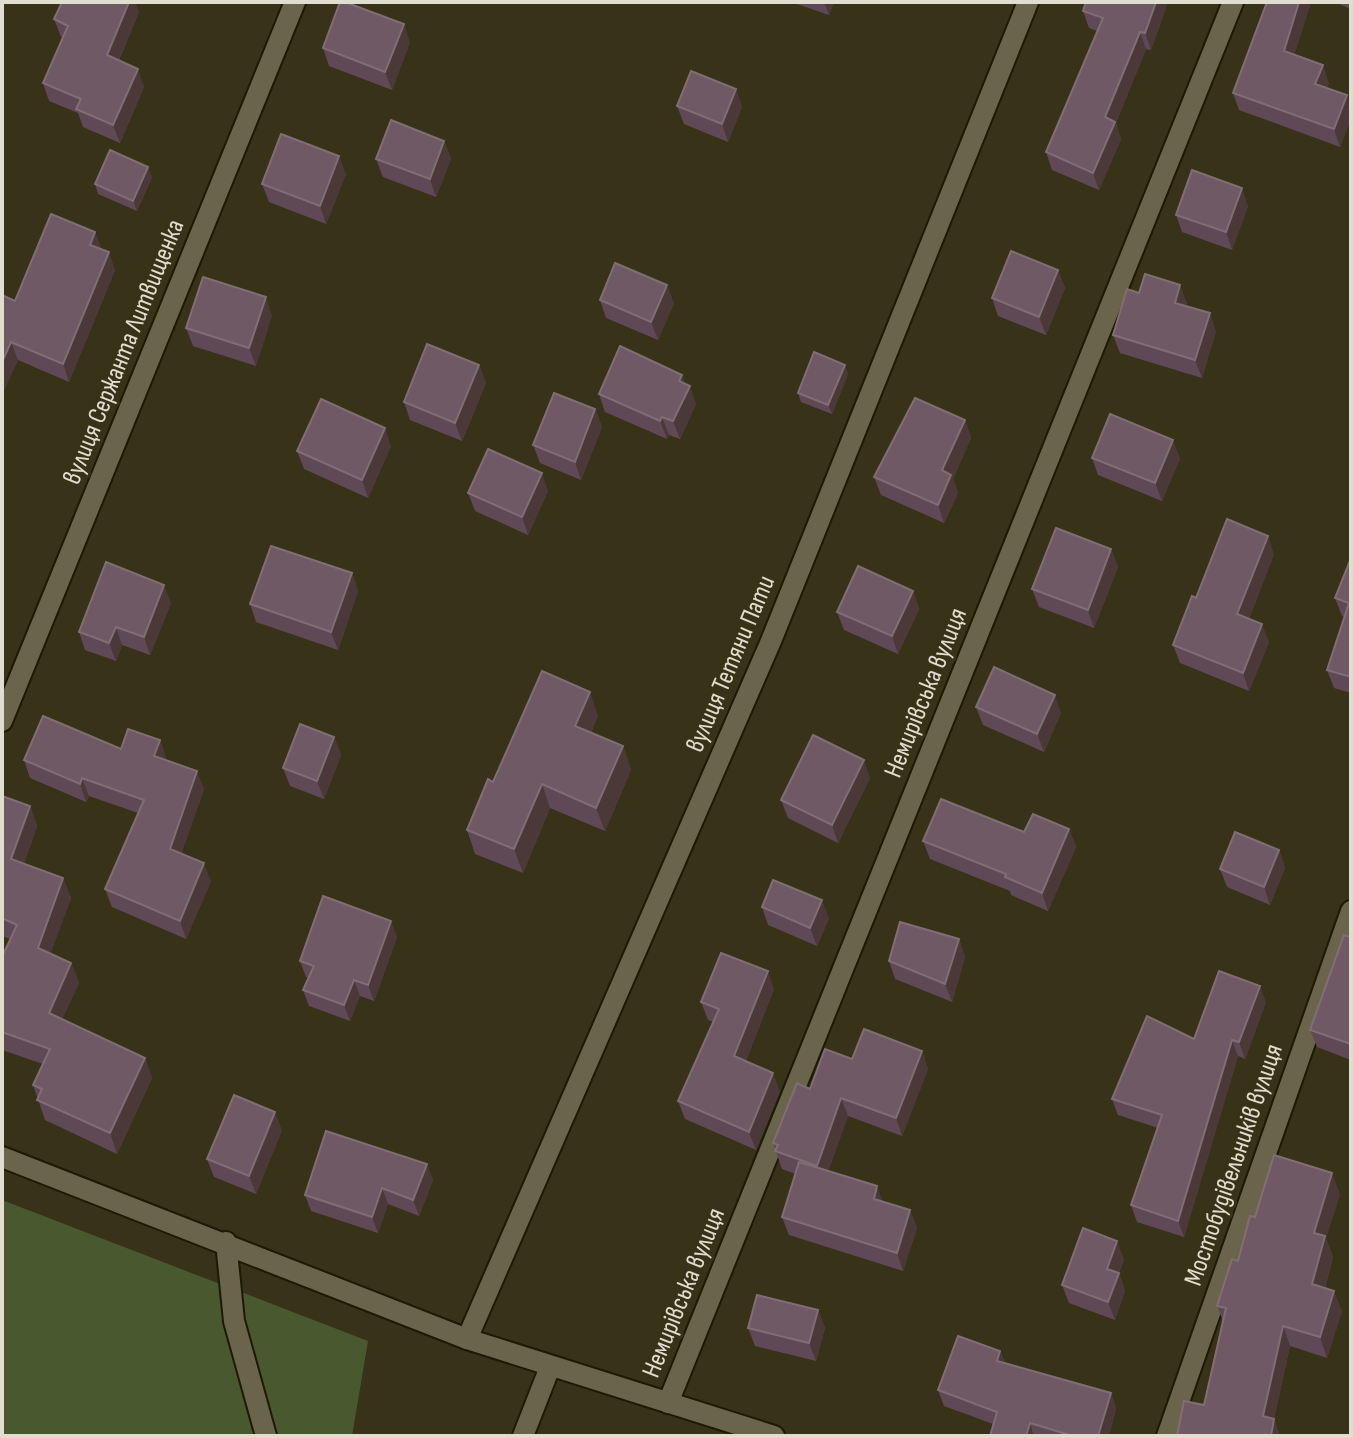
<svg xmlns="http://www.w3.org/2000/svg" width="1353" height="1438" viewBox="0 0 1353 1438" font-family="'Sofia Sans Condensed',sans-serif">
  <rect width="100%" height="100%" fill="#373218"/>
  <path fill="#48592f" d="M2 1200 368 1341 352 1436H2Z"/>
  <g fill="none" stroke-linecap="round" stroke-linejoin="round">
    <g stroke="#1e1902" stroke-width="24">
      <g id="minor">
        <path d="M2 1157 467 1339 774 1436"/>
        <path d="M226 1242 234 1321 266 1436"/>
        <path d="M467 1339 771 641 1028 2"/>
        <path d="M668 1403 1233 2"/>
        <path d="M523 1436 550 1367"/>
        <path d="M1167 1436 1351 911"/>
      </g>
    </g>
    <g stroke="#1e1902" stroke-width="24">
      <path id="secondary" d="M2 721 295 2"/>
    </g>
    <use href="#minor" stroke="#6a654a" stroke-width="20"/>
    <use href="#secondary" stroke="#6a654a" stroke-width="20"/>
  </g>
  <g fill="#604957">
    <path d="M791 2H834L829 15Z"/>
    <path d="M1168 2 1151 50 1146 49 1116 123 1121 139 1099 190 1052 170 1046 152 1097 31 1089 28 1083 11Z"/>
    <path d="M1267 2H1311L1294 55 1329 83 1327 88 1351 107V118L1340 147 1239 110 1233 93Z"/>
    <path d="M1334 2H1351V9Z"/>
    <path d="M139 12 119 60 144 87 120 143 83 127 78 113 49 101 43 83 63 38 61 37 54 19Z"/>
    <path d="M410 42 392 90 329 66 323 48Z"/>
    <path d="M736 89 742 107 728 142 684 124 677 106Z"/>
    <path d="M444 141 451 159 436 197 383 177 376 159Z"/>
    <path d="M346 174 326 224 269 202 262 184Z"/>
    <path d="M152 177 137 211 98 194 95 184Z"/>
    <path d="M1248 206 1232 250 1182 232 1176 215Z"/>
    <path d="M95 232 101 249 115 270 69 382 18 360 2 394 15 301Z"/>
    <path d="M1058 270 1065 288 1046 335 998 316 992 298Z"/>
    <path d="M1139 293 1187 303 1186 306 1216 331 1202 378 1120 353 1113 335Z"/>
    <path d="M600 300 674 303 658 340 606 318Z"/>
    <path d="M272 315 256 366 193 346 186 328Z"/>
    <path d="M479 365 486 383 462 441 410 420 404 402Z"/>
    <path d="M848 374 832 414 801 402 798 393Z"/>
    <path d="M686 384 696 404 680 439 669 435 667 439 605 412 599 394Z"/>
    <path d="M595 409 602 427 581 480 540 463 533 445Z"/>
    <path d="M965 420 971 438 953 479 958 493 944 523 881 495 874 477Z"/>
    <path d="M391 446 368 498 304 469 297 451Z"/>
    <path d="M1092 458H1180L1162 501 1098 475Z"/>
    <path d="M548 491 528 535 475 511 468 493Z"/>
    <path d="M1111 549 1118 567 1094 628 1039 607 1032 589Z"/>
    <path d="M1274 554 1249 619 1269 642 1249 691 1180 663 1173 645 1196 598Z"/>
    <path d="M1351 558V693L1334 688 1327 670 1344 617 1342 616 1335 598Z"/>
    <path d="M352 573 358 591 338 650 256 622 250 604Z"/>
    <path d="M913 591 919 609 898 654 844 630 837 612Z"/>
    <path d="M171 603 150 655 122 645 116 661 85 650 79 632Z"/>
    <path d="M976 707 1061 713 1044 752 983 725Z"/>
    <path d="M598 715 591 733 623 746 631 770 605 831 550 808 523 873 475 854 467 830 493 782Z"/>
    <path d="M334 737 341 755 324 799 290 786 283 768Z"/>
    <path d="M160 740 166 758 165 760 204 789 181 854 211 881 186 939 112 907 105 889 138 813 89 796 86 802 30 778 24 760 121 749Z"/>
    <path d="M870 778 838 843 788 818 781 800Z"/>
    <path d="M2 796 30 806 37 826 24 863 63 878 71 898 50 954 71 963 79 983 62 1019 145 1058 152 1078 117 1154 45 1120 33 1085 43 1064 2 1050V957L10 939 2 936Z"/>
    <path d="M1069 829 1076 847 1048 911 1011 895 1010 891 930 859 923 841Z"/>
    <path d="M1279 850 1285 868 1270 905 1227 887 1220 869Z"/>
    <path d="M762 907 829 918 817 946 768 925Z"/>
    <path d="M1351 933V1060L1317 1047 1310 1030Z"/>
    <path d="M397 937 374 1001 360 996 350 1021 309 1006 303 990 309 978 306 977 300 961Z"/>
    <path d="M959 939 965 957 952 1002 895 979 889 961Z"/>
    <path d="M774 989 746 1061 780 1091 756 1150 685 1119 678 1101 713 1022 708 1020 701 1002Z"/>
    <path d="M1266 1002 1245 1059 1238 1056 1184 1237 1137 1222 1131 1205 1158 1128 1118 1115 1112 1099 1194 1039Z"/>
    <path d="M922 1051 928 1069 902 1136 848 1116 828 1171 883 1202 910 1210 917 1228 903 1271 789 1235 782 1217 796 1174 782 1169 773 1143 810 1089 852 1059Z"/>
    <path d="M282 1130 256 1194 214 1177 207 1159Z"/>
    <path d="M433 1180 419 1216 388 1204 378 1233 311 1211 305 1195Z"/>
    <path d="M1340 1194 1326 1238 1333 1257 1325 1288 1342 1311 1327 1358 1290 1346 1274 1419 1280 1436H1177L1204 1405 1223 1321 1217 1306 1238 1261 1255 1217Z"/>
    <path d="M1124 1259 1119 1273 1125 1291 1115 1320 1069 1303 1062 1285Z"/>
    <path d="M818 1310 825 1328 816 1361 755 1346 748 1328Z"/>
    <path d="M1000 1351 1005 1363 1111 1393 1116 1409 1109 1436H990L993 1424 944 1406 938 1390Z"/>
  </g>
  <g fill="#4a3938">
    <path d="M129 2H135L139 12 113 73 107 55Z"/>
    <path d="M824 2H834L829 15Z"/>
    <path d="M1156 2H1168L1151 50 1145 33Z"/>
    <path d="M1299 2H1311L1290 68 1284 51Z"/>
    <path d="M404 24 410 42 392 90 385 72Z"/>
    <path d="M1140 32 1146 49 1116 123 1121 139 1099 190 1093 173 1105 117Z"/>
    <path d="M1323 65 1329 83 1322 101 1315 84Z"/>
    <path d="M138 69 144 87 120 143 113 125Z"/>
    <path d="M736 89 742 107 728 142 722 124Z"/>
    <path d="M1347 95 1351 107V118L1340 147 1334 129Z"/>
    <path d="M444 141 451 159 436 197 430 179Z"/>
    <path d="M339 156 346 174 326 224 320 206Z"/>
    <path d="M148 167 152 177 137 211 133 201Z"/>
    <path d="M1242 188 1248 206 1232 250 1226 232Z"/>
    <path d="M95 232 101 250 90 245Z"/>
    <path d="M109 252 115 270 69 382 63 364Z"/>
    <path d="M1058 270 1065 288 1046 335 1039 317Z"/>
    <path d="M667 285 674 303 658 340 651 322Z"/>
    <path d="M1180 285 1187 303 1182 320 1175 303Z"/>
    <path d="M266 297 272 315 256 366 249 348Z"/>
    <path d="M1210 313 1216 331 1202 378 1195 360Z"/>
    <path d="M11 342 18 360 2 394V362Z"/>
    <path d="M479 365 486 383 462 441 455 423Z"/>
    <path d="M845 365 848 374 832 414 828 405Z"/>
    <path d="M682 375 688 390 690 386 696 404 680 439 673 421 679 381Z"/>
    <path d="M595 409 602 427 581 480 575 462Z"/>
    <path d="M662 417 669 435 667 439 660 421Z"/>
    <path d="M965 420 971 438 953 479 958 493 944 523 938 505 942 470Z"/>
    <path d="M385 428 391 446 368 498 362 480Z"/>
    <path d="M1173 440 1180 458 1162 501 1155 483Z"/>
    <path d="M542 473 548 491 528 535 522 517Z"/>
    <path d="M1268 536 1274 554 1244 632 1237 614Z"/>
    <path d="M1111 549 1118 567 1094 628 1088 610Z"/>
    <path d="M352 573 358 591 338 650 331 632Z"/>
    <path d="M164 585 171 603 150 655 144 637Z"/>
    <path d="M913 591 919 609 898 654 892 636Z"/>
    <path d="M1262 624 1269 642 1249 691 1243 673Z"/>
    <path d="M116 627 122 645 116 661 109 643Z"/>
    <path d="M590 692 598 715 584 750 575 726Z"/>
    <path d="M1055 695 1061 713 1044 752 1037 734Z"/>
    <path d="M334 737 341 755 324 799 317 781Z"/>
    <path d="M160 740 166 758 161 774 154 756Z"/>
    <path d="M623 746 631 770 605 831 596 808Z"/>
    <path d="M864 760 870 778 838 843 832 825Z"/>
    <path d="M197 771 204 789 177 867 170 849Z"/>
    <path d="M82 778 89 796 86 802 80 784Z"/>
    <path d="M542 784 550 808 523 873 514 849Z"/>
    <path d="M30 806 37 826 18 879 11 859Z"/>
    <path d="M1069 829 1076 847 1048 911 1042 893Z"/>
    <path d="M1279 850 1285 868 1270 905 1264 887Z"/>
    <path d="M204 863 211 881 186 939 180 921Z"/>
    <path d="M63 878 71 898 45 968 38 948Z"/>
    <path d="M822 900 829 918 817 946 810 928Z"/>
    <path d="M391 921 397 937 374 1001 368 985Z"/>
    <path d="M959 939 965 957 952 1002 945 984Z"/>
    <path d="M71 963 79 983 56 1033 49 1013Z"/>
    <path d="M768 971 774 989 741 1074 734 1056Z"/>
    <path d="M354 980 360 996 350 1021 344 1005Z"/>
    <path d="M1260 986 1266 1002 1245 1059 1239 1042Z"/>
    <path d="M1232 1040 1238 1056 1184 1237 1178 1221Z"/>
    <path d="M922 1051 928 1069 902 1136 896 1118Z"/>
    <path d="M145 1058 152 1078 117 1154 110 1133Z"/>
    <path d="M773 1073 780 1091 756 1150 749 1132Z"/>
    <path d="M841 1098 848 1116 823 1184 817 1166Z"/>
    <path d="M275 1112 282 1130 256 1194 249 1176Z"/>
    <path d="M427 1164 433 1180 419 1216 413 1200Z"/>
    <path d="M1332 1173 1340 1194 1326 1238 1333 1257 1320 1305 1312 1284 1314 1233Z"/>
    <path d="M877 1186 884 1204 874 1199Z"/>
    <path d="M382 1188 388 1204 378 1233 372 1217Z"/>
    <path d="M910 1210 917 1228 903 1271 897 1253Z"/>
    <path d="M1117 1241 1124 1259 1113 1287 1107 1269Z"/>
    <path d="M1119 1273 1125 1291 1115 1320 1108 1302Z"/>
    <path d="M1334 1291 1342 1311 1327 1358 1320 1337Z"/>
    <path d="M818 1310 825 1328 816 1361 809 1343Z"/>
    <path d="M1283 1326 1290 1346 1274 1419 1280 1436H1270L1263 1416Z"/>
    <path d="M1000 1351 1006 1367 997 1361Z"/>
    <path d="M1111 1393 1116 1409 1109 1436H1098Z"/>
    <path d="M1030 1423 1034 1436H1026Z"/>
  </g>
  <g fill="#6e5964" stroke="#806e75" stroke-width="2">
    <path d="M62 2H129L107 55 138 69 113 125 76 109 81 99 43 83 68 26 54 19Z"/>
    <path d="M340 2H345L404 24 385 72 323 48Z"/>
    <path d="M1086 2H1156L1145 33 1140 32 1105 117 1115 122 1093 173 1046 152 1103 18 1083 11Z"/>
    <path d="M1267 2H1299L1284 51 1323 65 1315 84 1347 95 1334 129 1233 93Z"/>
    <path d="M691 71 736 89 722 124 677 106Z"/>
    <path d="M391 120 444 141 430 179 376 159Z"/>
    <path d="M281 134 339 156 320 206 262 184Z"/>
    <path d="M110 150 148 167 133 201 95 184Z"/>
    <path d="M1192 170 1242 188 1226 232 1176 215Z"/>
    <path d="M51 214 95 232 90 245 109 252 63 364 11 342 2 362V295L15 301Z"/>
    <path d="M1011 251 1058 270 1039 317 992 298Z"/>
    <path d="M615 263 667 285 651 322 600 300Z"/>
    <path d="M1145 274 1180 285 1175 303 1210 313 1195 360 1113 335 1127 289 1139 293Z"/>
    <path d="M203 277 266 297 249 348 186 328Z"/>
    <path d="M427 344 479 365 455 423 404 402Z"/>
    <path d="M620 346 682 375 679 381 690 386 673 421 662 417 660 421 599 394Z"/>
    <path d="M814 352 845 365 828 405 798 393Z"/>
    <path d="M554 393 595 409 575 462 533 445Z"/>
    <path d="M915 398 965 420 942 470 951 475 938 505 874 477Z"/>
    <path d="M321 399 385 428 362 480 297 451Z"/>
    <path d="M1110 414 1173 440 1155 483 1092 458Z"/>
    <path d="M488 449 542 473 522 517 468 493Z"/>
    <path d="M1227 519 1268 536 1237 614 1262 624 1243 673 1173 645 1192 596 1196 598Z"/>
    <path d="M1056 528 1111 549 1088 610 1032 589Z"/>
    <path d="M271 546 352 573 331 632 250 604Z"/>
    <path d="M1351 558V677L1327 670 1349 603 1335 598Z"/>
    <path d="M106 562 164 585 144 637 116 627 109 643 79 632Z"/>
    <path d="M858 566 913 591 892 636 837 612Z"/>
    <path d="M994 667 1055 695 1037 734 976 707Z"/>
    <path d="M542 671 590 692 575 726 623 746 596 808 542 784 514 849 467 830 488 779 493 782Z"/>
    <path d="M43 716 121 749 128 729 160 740 154 756 197 771 170 849 204 863 180 921 105 889 144 800 82 778 80 784 24 760Z"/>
    <path d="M300 724 334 737 317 781 283 768Z"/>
    <path d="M813 735 864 760 832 825 781 800Z"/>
    <path d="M2 796 30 806 11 859 63 878 38 948 71 963 49 1013 145 1058 110 1133 37 1100 42 1089 33 1085 50 1049 2 1032V957L17 925 2 918Z"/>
    <path d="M941 799 1024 832 1033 814 1069 829 1042 893 1005 877 1006 874 923 841Z"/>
    <path d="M1235 832 1279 850 1264 887 1220 869Z"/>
    <path d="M773 880 822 900 810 928 762 907Z"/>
    <path d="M323 896 391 921 368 985 354 980 344 1005 303 990 314 966 300 961Z"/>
    <path d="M900 922 959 939 945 984 889 961Z"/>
    <path d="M1351 933V1044L1310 1030 1344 935 1350 937Z"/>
    <path d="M721 953 768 971 734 1056 773 1073 749 1132 678 1101 719 1009 701 1002Z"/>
    <path d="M1219 971 1260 986 1239 1042 1232 1040 1178 1221 1131 1205 1162 1115 1112 1099 1147 1016 1194 1039Z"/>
    <path d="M864 1029 922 1051 896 1118 841 1098 817 1166 775 1151 778 1145 773 1143 797 1083 810 1089 825 1049 852 1059Z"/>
    <path d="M234 1095 275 1112 249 1176 207 1159Z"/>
    <path d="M326 1131 427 1164 413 1200 382 1188 372 1217 305 1195Z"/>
    <path d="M1274 1155 1332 1173 1314 1233 1325 1236 1312 1284 1334 1291 1320 1337 1283 1326 1263 1416 1274 1419 1271 1436H1177L1184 1401 1204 1405 1226 1308 1217 1306 1232 1259 1238 1261 1250 1216 1255 1217Z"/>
    <path d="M799 1162 877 1186 874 1199 910 1210 897 1253 782 1217Z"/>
    <path d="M1083 1228 1117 1241 1107 1269 1119 1273 1108 1302 1062 1285Z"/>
    <path d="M757 1295 818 1310 809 1343 748 1328Z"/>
    <path d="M958 1336 1000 1351 997 1361 1111 1393 1098 1436H1073L1030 1423 1026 1436H990L997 1412 938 1390Z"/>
  </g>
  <g text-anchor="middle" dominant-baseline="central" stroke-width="6" stroke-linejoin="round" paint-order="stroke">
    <g font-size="26" fill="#e1decf" stroke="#373218">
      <text transform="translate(124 352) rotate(-68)">вулиця Сержанта Литвищенка</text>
      <text transform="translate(731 664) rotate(-67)">вулиця Тетяни Пати</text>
      <text transform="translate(926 693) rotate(-68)">Немирівська вулиця</text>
      <text transform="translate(1234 1165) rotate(-71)">Мостобудівельників вулиця</text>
      <text transform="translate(684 1293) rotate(-68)">Немирівська вулиця</text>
    </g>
  </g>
  <rect width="1353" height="1438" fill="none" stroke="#e1decf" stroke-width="8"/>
</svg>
